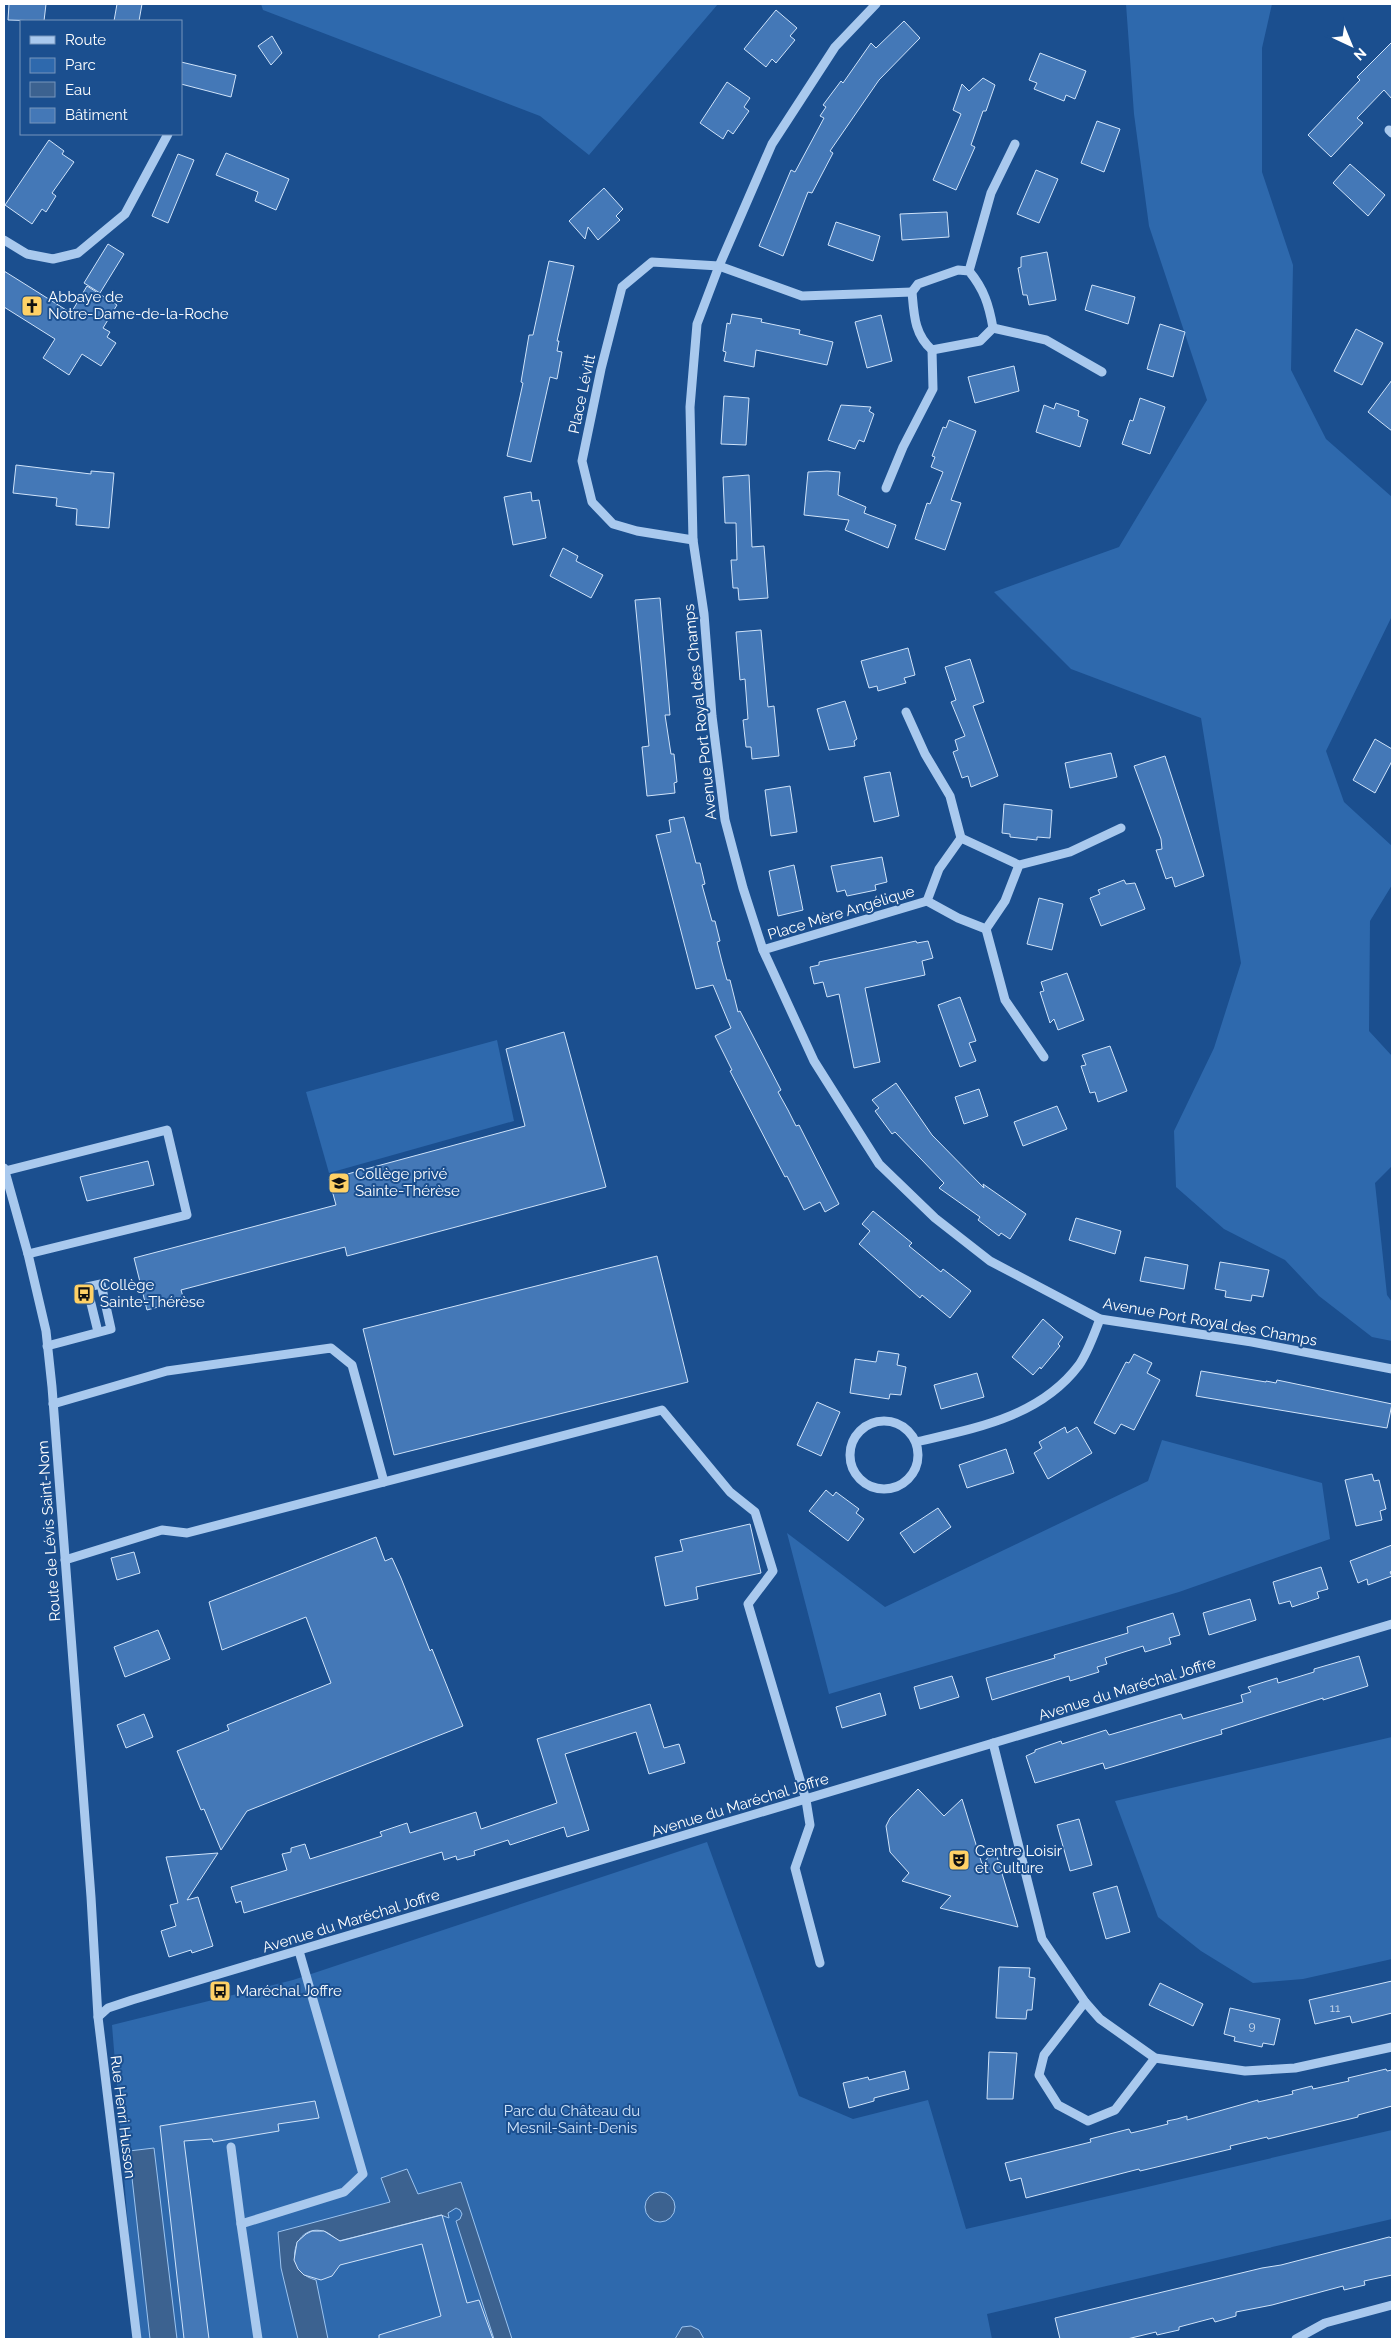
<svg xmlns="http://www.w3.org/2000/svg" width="1396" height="2343" viewBox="0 0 1396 2343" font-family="Raleway,sans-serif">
  <rect width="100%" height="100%" fill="#1b4f8f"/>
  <g fill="#2e69ad">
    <path d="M261 4H718L589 155 540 116 263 10Z"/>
    <path d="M1126 4H1272L1262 48V172L1293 265 1291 370 1326 439 1392 497V616L1326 751 1344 802 1392 846V885L1370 921 1369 1031 1392 1056V1166L1375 1183 1387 1295 1392 1302V1341L1372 1337 1319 1296 1285 1260 1224 1229 1176 1187 1174 1131 1214 1048 1241 963 1201 718 1071 669 994 592 1119 547 1207 400 1149 226 1134 114Z"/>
    <path d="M497 1040 514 1121 329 1173 306 1092Z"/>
    <path d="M1162 1440 1322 1483 1330 1539 1179 1592 829 1694 787 1533 885 1607 1148 1481Z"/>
    <path d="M1392 1737V1959L1303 1979 1253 1983 1201 1951 1158 1917 1115 1801Z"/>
    <path d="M707 1842 799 2096 853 2119 928 2100 966 2229 1392 2130V2219L987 2314 992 2339H137L112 2025 293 1980Z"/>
  </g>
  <g fill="#3c6290" stroke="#9cc4f0">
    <path d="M154 2148 177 2339H150L129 2151Z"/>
    <path d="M407 2169 418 2194 461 2182 512 2339H494L456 2221 460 2219 462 2214 460 2210 456 2208 448 2213 449 2218 441 2215 339 2241C335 2239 331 2234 326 2232 295 2220 279 2271 316 2280L328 2339H298L281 2268 278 2232 390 2202 381 2178Z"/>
    <circle cx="660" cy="2207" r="15"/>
    <path d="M691 2326 699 2330 704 2339H675L682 2327Z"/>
  </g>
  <g fill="#4478b7" stroke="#cfe3fa">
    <path d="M9 4H46L44 21 8 20Z"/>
    <path d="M117 4H142L139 21H114Z"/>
    <path d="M776 10 797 28 790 36 795 40 776 63 772 59 766 67 744 49Z"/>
    <path d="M904 21 920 38 879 80 830 151 833 153 812 193 808 192 783 256 759 246 791 170 795 172 824 118 820 116 826 107 823 105 841 81 843 83 871 43 876 48Z"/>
    <path d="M272 36 282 53 271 65 258 46Z"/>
    <path d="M1392 42V99L1384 90 1357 118 1363 123 1331 157 1308 135 1360 80 1357 77Z"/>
    <path d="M1040 53 1086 71 1075 99 1066 95 1064 101 1034 89 1037 83 1029 80Z"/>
    <path d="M181 62 236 75 231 97 181 84Z"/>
    <path d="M983 78 995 85 986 111H983L971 145 975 147 956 190 933 180 961 114 953 110 962 84 969 91Z"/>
    <path d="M727 82 750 98 744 107 749 111 733 134 728 130 723 139 700 123Z"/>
    <path d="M1097 121 1120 129 1104 172 1081 163Z"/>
    <path d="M49 140 64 151 62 154 74 162 52 193 56 196 46 212 42 209 32 224 5 205Z"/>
    <path d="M226 153 289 179 276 210 255 201 258 192 216 175Z"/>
    <path d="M178 154 194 160 168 223 152 216Z"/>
    <path d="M1350 164 1385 195 1368 216 1333 183Z"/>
    <path d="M1036 170 1058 179 1039 223 1017 214Z"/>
    <path d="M604 188 623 209 616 216 620 220 598 240 588 227 585 239 569 221Z"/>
    <path d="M947 212 949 237 902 240 900 214Z"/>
    <path d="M836 222 880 236 873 261 828 245Z"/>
    <path d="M108 244 124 254 100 293 84 283Z"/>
    <path d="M1047 252 1056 300 1029 305 1027 295H1023L1018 268 1021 267V257Z"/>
    <path d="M549 261 574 266 557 341H559L557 351 562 352 557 379 550 377 531 462 507 456 523 383 521 382 529 335H533Z"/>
    <path d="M4 271 71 313 87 286 117 305 103 328 110 332 107 337 116 343 101 366 82 354 69 375 43 358 55 339 4 307Z"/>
    <path d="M1092 285 1135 297 1128 324 1085 310Z"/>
    <path d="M732 314 762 319 761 322 800 330 799 334 833 342 827 365 756 350 754 367 724 361 726 352 723 351 727 323 730 324Z"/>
    <path d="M881 315 892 361 867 368 855 322Z"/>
    <path d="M1160 324 1185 332 1173 377 1147 369Z"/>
    <path d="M1356 329 1383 343 1362 385 1334 371Z"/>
    <path d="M1014 366 1019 391 975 403 968 377Z"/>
    <path d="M1392 380V431L1368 412Z"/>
    <path d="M724 396 749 398 746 445 721 444Z"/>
    <path d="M1140 398 1165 407 1150 454 1122 444 1130 420 1133 421Z"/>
    <path d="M1056 403 1079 411 1078 416 1088 420 1080 447 1036 432 1044 405 1054 409Z"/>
    <path d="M841 405 871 407 869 411 874 414 864 442 859 440 855 449 828 440Z"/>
    <path d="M949 420 976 431 951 500 961 503 945 550 915 539 927 503 930 504 943 472 931 467 935 457 932 456 943 427 946 428Z"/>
    <path d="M16 465 91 474V471L114 473 109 528 76 525 77 509 56 506 57 498 13 493Z"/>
    <path d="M827 471 840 472 838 495 866 507 864 513 896 525 888 548 845 530 849 520 804 515 808 472Z"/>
    <path d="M749 475 752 547 764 546 768 598 739 600 738 588H733L731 560H737L736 523H725L723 477Z"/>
    <path d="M531 492 532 501 539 500 546 538 513 545 504 497Z"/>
    <path d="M563 548 578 556 576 561 603 575 591 598 550 576Z"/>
    <path d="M660 598 670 715H665L671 754H674L677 782 674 783 675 793 647 796 642 747 649 746 635 600Z"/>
    <path d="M761 630 768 707 774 706 779 756 752 759 751 747H746L743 720 748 719 745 679 740 680 736 632Z"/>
    <path d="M908 648 915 675 904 678 906 683 878 691 877 686 869 688 861 661Z"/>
    <path d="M970 659 984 702 973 706 998 776 971 787 968 776 962 778 953 752 958 750 955 740 965 736 951 702 956 700 945 667Z"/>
    <path d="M845 701 857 739 854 741 855 746 829 750 817 709Z"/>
    <path d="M1375 739 1392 749V761L1375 793 1353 780Z"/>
    <path d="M1111 753 1117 777 1070 788 1065 763Z"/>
    <path d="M1165 756 1204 876 1175 887 1172 877 1166 879 1156 850 1162 849 1161 839 1134 766Z"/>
    <path d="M890 772 899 816 874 822 864 777Z"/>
    <path d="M790 786 797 832 771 836 765 790Z"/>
    <path d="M1004 804 1052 810 1050 838 1037 837V840L1010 837V834L1002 833Z"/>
    <path d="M684 817 696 863H700L705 884 702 885 712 921H715L720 941 717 942 722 962 727 980H730L738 1012 740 1011 781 1090 778 1092 788 1110 796 1126 799 1125 839 1204 825 1212 820 1202 804 1210 787 1176 785 1177 730 1071 732 1070 715 1036 731 1028 713 985 696 989 656 835 671 832 669 820Z"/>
    <path d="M882 857 887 882 875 885 876 890 847 896 845 890 837 892 831 866Z"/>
    <path d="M794 865 803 910 778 916 769 871Z"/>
    <path d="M1124 880 1126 884 1135 883 1145 909 1101 926 1090 898 1100 894 1098 890Z"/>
    <path d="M1039 898 1063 904 1052 950 1027 944Z"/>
    <path d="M916 941 917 943 928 941 933 958 922 961 925 975 865 988 880 1062 854 1068 839 994 827 997 823 982 814 984 810 967 819 965V962Z"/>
    <path d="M1067 973 1084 1020 1058 1030 1054 1019 1050 1023 1040 992 1044 991 1041 982Z"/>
    <path d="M960 997 976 1041 969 1043 976 1061 960 1067 938 1005Z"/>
    <path d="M564 1032 606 1187 347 1256 345 1247 181 1290 184 1300 147 1310 134 1258 336 1205 329 1179 525 1126 506 1049Z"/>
    <path d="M1110 1046 1127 1091 1098 1102 1095 1092 1090 1093 1081 1066 1086 1065 1082 1055Z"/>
    <path d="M896 1083 932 1135 984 1188 983 1184 1026 1214 1010 1239 1001 1233 999 1236 978 1220 980 1217 939 1188 944 1183 895 1132 892 1134 875 1111 879 1108 872 1100Z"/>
    <path d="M979 1089 988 1116 964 1124 955 1097Z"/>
    <path d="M1057 1106 1067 1129 1023 1146 1014 1122Z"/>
    <path d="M148 1161 154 1185 87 1201 80 1177Z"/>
    <path d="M873 1211 912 1243 909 1246 941 1272 943 1269 971 1291 950 1318 922 1295 920 1298 859 1244 870 1231 862 1224Z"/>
    <path d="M1076 1218 1121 1231 1115 1254 1069 1240Z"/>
    <path d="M657 1256 688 1382 394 1455 363 1329Z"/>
    <path d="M1145 1257 1188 1265 1184 1289 1140 1281Z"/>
    <path d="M1220 1262 1269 1270 1263 1297 1252 1295 1251 1301 1225 1297 1226 1291 1215 1289Z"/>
    <path d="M1043 1319 1063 1337 1058 1344 1060 1346 1041 1369 1040 1367 1033 1375 1012 1357Z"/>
    <path d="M878 1351 899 1354 897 1365 906 1367 901 1395 890 1394 889 1399 850 1393 855 1359 876 1362Z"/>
    <path d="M1134 1354 1152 1363 1147 1373 1160 1380 1134 1430 1121 1424 1115 1434 1094 1423 1126 1362 1129 1363Z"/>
    <path d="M1201 1371 1266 1382V1381L1276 1383 1277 1380 1392 1404 1387 1428 1196 1396Z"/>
    <path d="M977 1373 984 1397 941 1409 934 1385Z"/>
    <path d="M817 1402 840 1412 821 1456 797 1445Z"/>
    <path d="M1065 1427 1067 1433 1077 1427 1092 1453 1048 1479 1034 1453 1042 1448 1039 1442Z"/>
    <path d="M1006 1449 1014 1473 967 1488 959 1465Z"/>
    <path d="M1372 1474 1374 1481 1379 1480 1386 1509 1380 1511 1382 1520 1356 1526 1345 1480Z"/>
    <path d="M826 1490 833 1496 836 1492 859 1509 856 1513 864 1519 848 1541 809 1511Z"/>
    <path d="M938 1508 951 1527 914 1553 900 1533Z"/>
    <path d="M750 1524 761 1573 696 1587 698 1599 665 1606 655 1557 683 1551 680 1540Z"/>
    <path d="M376 1537 385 1561 392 1558 401 1578 430 1651 432 1649 463 1726 247 1811 221 1850 204 1809 201 1810 177 1751 229 1730 227 1725 331 1683 306 1617 222 1650 209 1602Z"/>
    <path d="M1392 1545V1571L1390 1572 1392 1576 1368 1585 1367 1579 1358 1583 1350 1561Z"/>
    <path d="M134 1552 140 1573 117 1580 111 1558Z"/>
    <path d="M1321 1567 1328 1589 1317 1592 1319 1598 1292 1607 1290 1601 1279 1604 1273 1582Z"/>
    <path d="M1250 1599 1256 1620 1209 1635 1203 1613Z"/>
    <path d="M1173 1613 1180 1635 1169 1638 1171 1644 1145 1652 1143 1646 1105 1658 1107 1664 1097 1667 1099 1672 1070 1681 1069 1676 992 1700 986 1678 1055 1658 1054 1655 1128 1633 1127 1627Z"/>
    <path d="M158 1630 170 1659 125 1677 114 1647Z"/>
    <path d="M1359 1656 1368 1686 1323 1700V1698L1221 1730 1222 1734 1105 1769 1103 1763 1035 1783 1026 1756 1035 1752V1750L1061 1741 1062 1744 1106 1730 1109 1735 1181 1714 1183 1719 1243 1702 1241 1695 1251 1692 1248 1687 1277 1678 1278 1683 1314 1672V1669Z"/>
    <path d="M952 1676 959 1697 920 1709 914 1687Z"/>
    <path d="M880 1693 886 1715 842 1728 836 1707Z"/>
    <path d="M650 1704 664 1748 679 1744 685 1763 649 1774 636 1732 565 1754 589 1830 567 1837 564 1827 510 1845 508 1840 474 1851 475 1855 457 1860 456 1856 444 1860 442 1852 244 1913 241 1901 236 1903 231 1887 287 1870 282 1854 291 1852V1848L305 1844 310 1859 382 1836 380 1832 407 1823 410 1833 476 1812 481 1829 557 1803 537 1739Z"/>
    <path d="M144 1714 153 1737 126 1748 117 1725Z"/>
    <path d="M918 1789 944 1816 962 1799 982 1864 995 1850 1018 1927 940 1908 951 1896 902 1881 909 1873 890 1852 886 1826 890 1818Z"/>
    <path d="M1079 1819 1092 1865 1070 1871 1057 1825Z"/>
    <path d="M218 1853 187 1900 198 1897 213 1946 192 1953 191 1950 169 1957 161 1931 176 1926 170 1905 178 1903 166 1857Z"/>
    <path d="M1117 1886 1130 1932 1106 1939 1093 1893Z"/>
    <path d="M999 1967 1030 1968 1029 1977 1035 1978 1032 2010H1027L1026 2019 996 2018Z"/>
    <path d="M1392 1981V2013L1352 2023 1350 2016 1315 2024 1309 2000Z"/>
    <path d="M1160 1983 1203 2004 1193 2026 1149 2005Z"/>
    <path d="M1230 2008 1280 2019 1274 2045 1263 2043 1262 2047 1234 2041 1235 2037 1224 2034Z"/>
    <path d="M989 2052 1017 2053 1013 2099H987Z"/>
    <path d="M1386 2069 1387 2071 1392 2070V2106L1358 2115V2117L1268 2139 1267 2137 1230 2146 1231 2149 1140 2171 1139 2169 1026 2198 1021 2178 1010 2181 1005 2163 1091 2142 1090 2139 1129 2129 1131 2133 1148 2129 1168 2124 1167 2121 1177 2119 1187 2116V2120L1258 2100V2102L1293 2094 1292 2091 1312 2086 1313 2089 1349 2081 1348 2078Z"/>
    <path d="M905 2071 909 2089 874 2098V2101L849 2108 843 2083 868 2077 869 2080Z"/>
    <path d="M315 2101 319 2118 278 2124 279 2131 213 2142 212 2139 184 2141 209 2339H184L160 2126Z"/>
    <path d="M442 2215 467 2303 479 2300 493 2339H379V2335L441 2316 422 2244 340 2265 332 2276 321 2280 304 2275 298 2269 294 2260 297 2242 306 2234 312 2231H324L340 2241Z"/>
    <path d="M1389 2237 1392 2238V2275L1364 2281 1365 2285 1344 2290 1343 2286 1272 2305 1236 2312V2316L1215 2322 1213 2318 1179 2327V2330L1157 2335 1156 2332 1127 2339H1060L1055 2318 1262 2268 1281 2265Z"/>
  </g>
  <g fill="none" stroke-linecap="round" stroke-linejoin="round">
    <g stroke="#a9c9ee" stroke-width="9">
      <path d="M876 4 835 47 772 144 719 266 697 324 690 407 693 540 704 614 712 716 725 820 743 888 763 950 814 1061 879 1164 935 1218 990 1261 1100 1319 1252 1342 1392 1369"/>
      <path d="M1389 130 1392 133"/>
      <path d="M4 240 27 254 53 259 78 253 125 214 168 134"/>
      <path d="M958 270 969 271C984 289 989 305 993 328L980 341 932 350C914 334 914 314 912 292L918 284Z"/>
      <path d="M969 271 991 193 1015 144"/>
      <path d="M993 328 1046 340 1102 372"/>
      <path d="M886 488 903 447 933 389 932 350"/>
      <path d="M693 540 637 531 613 524 592 502 582 461 601 369 622 287 652 262 719 266 802 296 912 292"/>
      <path d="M906 712 925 754 950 796 961 838"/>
      <path d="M1019 865 1005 901 986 929 958 918 927 901 939 869 961 838 1019 865 1070 852 1121 828"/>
      <path d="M986 929 1005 1000 1044 1057"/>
      <path d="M763 950 927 901"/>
      <path d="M4 1168 28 1254 46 1331 52 1387 91 1897 98 2017 137 2339"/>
      <path d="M5 1171 167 1130 187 1215 28 1254"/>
      <path d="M47 1346 111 1329 101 1284 87 1287 98 1332"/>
      <path d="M53 1404 167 1371 331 1348 352 1365 384 1482"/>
      <circle cx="884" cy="1455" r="34"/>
      <path d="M916 1442C976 1428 1040 1417 1079 1365 1088 1352 1094 1334 1100 1319"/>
      <path d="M65 1560 162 1530 187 1533 662 1410 730 1492 755 1512 773 1571 748 1604 806 1800 810 1825 795 1868 820 1963"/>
      <path d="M993 1743 1042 1939 1085 2002 1100 2019 1155 2058 1245 2071 1295 2068 1392 2047"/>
      <path d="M1085 2002 1044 2055 1039 2075 1058 2105 1088 2121 1115 2110 1155 2058"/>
      <path d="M98 2017 108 2008 132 2000 1392 1624"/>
      <path d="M231 2147 241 2224"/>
      <path d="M258 2339 241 2224 344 2192 363 2174 299 1951"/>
      <path d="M1296 2339 1325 2323 1392 2305"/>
    </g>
  </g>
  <defs>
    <g id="church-square" transform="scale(1.125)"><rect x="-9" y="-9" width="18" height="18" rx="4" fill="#ffd166" stroke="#1b4f8f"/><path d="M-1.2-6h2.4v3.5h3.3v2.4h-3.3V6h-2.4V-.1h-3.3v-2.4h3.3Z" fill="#111"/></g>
    <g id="school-square" transform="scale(1.125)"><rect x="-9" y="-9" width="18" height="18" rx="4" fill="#ffd166" stroke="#1b4f8f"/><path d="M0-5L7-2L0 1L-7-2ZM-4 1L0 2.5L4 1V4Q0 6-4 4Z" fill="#111"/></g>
    <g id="bus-square" transform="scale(1.125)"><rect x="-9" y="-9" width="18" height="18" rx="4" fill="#ffd166" stroke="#1b4f8f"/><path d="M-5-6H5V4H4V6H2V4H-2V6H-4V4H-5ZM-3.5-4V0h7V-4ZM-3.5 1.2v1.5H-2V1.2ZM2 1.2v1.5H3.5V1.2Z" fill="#111"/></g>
    <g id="theatre-square" transform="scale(1.125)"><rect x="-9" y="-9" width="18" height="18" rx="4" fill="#ffd166" stroke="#1b4f8f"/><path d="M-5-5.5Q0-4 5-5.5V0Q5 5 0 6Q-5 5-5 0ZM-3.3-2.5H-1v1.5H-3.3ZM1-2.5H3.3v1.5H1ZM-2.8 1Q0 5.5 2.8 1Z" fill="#111"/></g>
  </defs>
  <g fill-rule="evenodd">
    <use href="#church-square" x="32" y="306"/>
    <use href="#school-square" x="339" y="1183"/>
    <use href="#bus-square" x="84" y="1294"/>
    <use href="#theatre-square" x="959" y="1860"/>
    <use href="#bus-square" x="220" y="1991"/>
  </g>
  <g text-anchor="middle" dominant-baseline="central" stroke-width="4" stroke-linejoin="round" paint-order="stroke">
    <g font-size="12" fill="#d0dded">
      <text x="1335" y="2008">11</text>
      <text x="1252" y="2026">9</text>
    </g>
    <g font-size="15" fill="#fff" stroke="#1b4f8f" text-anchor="start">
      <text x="48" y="297">Abbaye de<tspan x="48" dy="17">Notre-Dame-de-la-Roche</tspan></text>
      <text x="355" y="1174">Collège privé<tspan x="355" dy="17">Sainte-Thérèse</tspan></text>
      <text x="100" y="1285">Collège<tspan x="100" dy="17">Sainte-Thérèse</tspan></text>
      <text x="975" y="1851">Centre Loisir<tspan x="975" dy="17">et Culture</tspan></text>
      <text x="236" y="1991">Maréchal Joffre</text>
    </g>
    <g font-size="15" fill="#fff" stroke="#1b4f8f">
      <text transform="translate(582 394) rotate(-78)">Place Lévitt</text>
      <text transform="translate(700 712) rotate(-96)">Avenue Port Royal des Champs</text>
      <text transform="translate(841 913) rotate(-17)">Place Mère Angélique</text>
      <text transform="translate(1210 1322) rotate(10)">Avenue Port Royal des Champs</text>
      <text transform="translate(49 1531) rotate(-94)">Route de Lévis Saint-Nom</text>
      <text transform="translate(1127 1689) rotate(-17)">Avenue du Maréchal Joffre</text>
      <text transform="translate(740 1805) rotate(-17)">Avenue du Maréchal Joffre</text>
      <text transform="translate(351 1921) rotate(-17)">Avenue du Maréchal Joffre</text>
      <text transform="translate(123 2117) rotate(83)">Rue Henri Husson</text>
    </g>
    <g font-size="15" fill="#cfe3fa" stroke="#1b4f8f">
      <text x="572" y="2111">Parc du Château du<tspan x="572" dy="17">Mesnil-Saint-Denis</tspan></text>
    </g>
  </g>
  <rect width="1396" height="2343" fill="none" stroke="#ffffff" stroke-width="10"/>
  <rect x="20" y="20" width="162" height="115" fill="#1b4f8f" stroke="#7695bc"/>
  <rect x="30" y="36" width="25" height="8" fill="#a9c9ee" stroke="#7695bc"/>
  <text x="65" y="45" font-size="15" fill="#ffffff">Route</text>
  <rect x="30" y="58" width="25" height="15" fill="#2e69ad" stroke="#7695bc"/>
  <text x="65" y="70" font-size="15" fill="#ffffff">Parc</text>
  <rect x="30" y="82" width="25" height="15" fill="#3c6290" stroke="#7695bc"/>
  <text x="65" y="95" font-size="15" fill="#ffffff">Eau</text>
  <rect x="30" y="108" width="25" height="15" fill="#4478b7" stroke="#7695bc"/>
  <text x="65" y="120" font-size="15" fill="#ffffff">Bâtiment</text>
  <g transform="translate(1351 45) rotate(136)" stroke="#1b4f8f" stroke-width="4" paint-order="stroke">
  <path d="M0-4L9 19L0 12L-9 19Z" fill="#ffffff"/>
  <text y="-8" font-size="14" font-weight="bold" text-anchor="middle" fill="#ffffff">N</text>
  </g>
</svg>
